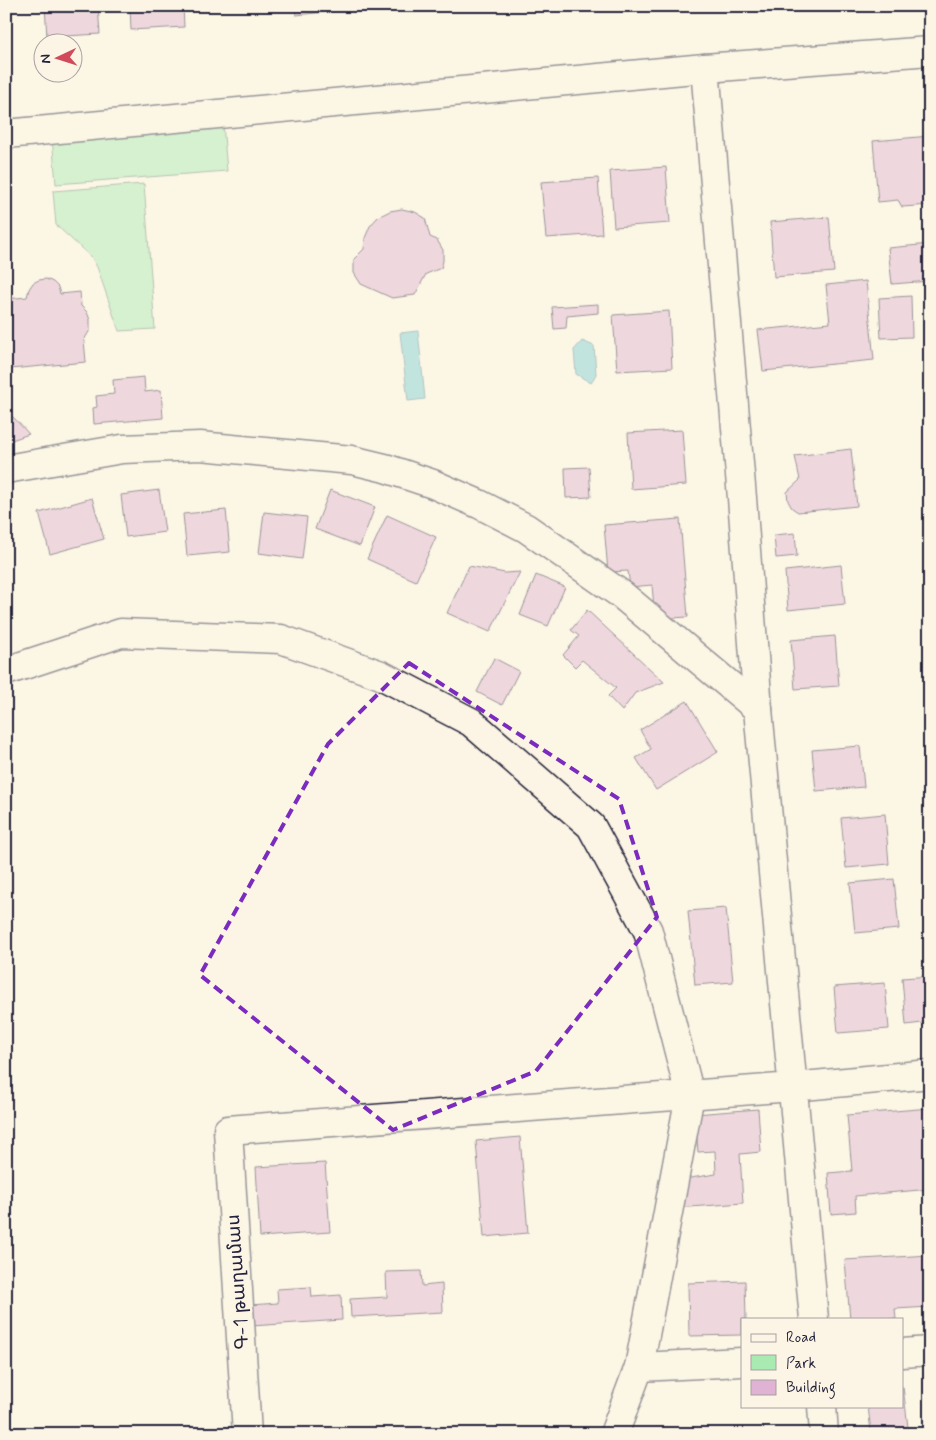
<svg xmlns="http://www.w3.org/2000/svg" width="936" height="1440" viewBox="0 0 936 1440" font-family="Mynerve,'Noto Sans Armenian',sans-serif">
  <rect width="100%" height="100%" fill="#fcf5e5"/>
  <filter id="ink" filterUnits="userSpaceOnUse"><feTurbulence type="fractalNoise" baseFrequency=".02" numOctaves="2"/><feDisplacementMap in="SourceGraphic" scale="10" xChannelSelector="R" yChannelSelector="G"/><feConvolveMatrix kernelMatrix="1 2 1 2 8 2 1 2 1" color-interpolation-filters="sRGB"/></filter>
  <g filter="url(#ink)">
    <g fill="#a9eab3" stroke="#668677">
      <path d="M223 124 227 171 56 184 52 137Z"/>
      <path d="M144 184 155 329 119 331 97 267 92 258 56 225 53 191Z"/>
    </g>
    <g fill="#7dced5" stroke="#598997">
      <path d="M418 331 425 399 408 401 400 333Z"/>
      <path d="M582 341 594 346 596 374 591 383 576 374 574 350Z"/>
    </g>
    <g fill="#e0b2d4" stroke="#22223b">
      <path d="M45 6H98L100 34 47 37Z"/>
      <path d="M130 6H183L184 27 131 30Z"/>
      <path d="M295 6H335V11L296 15Z"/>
      <path d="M930 136V205L902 207 898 200 878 202 873 141Z"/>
      <path d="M666 167 670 223 614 227 610 171Z"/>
      <path d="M598 178 602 234 546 238 541 182Z"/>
      <path d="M402 209 415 212 425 218 430 237 437 240 443 250V261L441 268 426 274 415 295 392 298 361 284 354 273V259L364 249 365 238 370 226 378 217 390 211Z"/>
      <path d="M829 217 834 272 774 277 770 222Z"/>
      <path d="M930 244V281L892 284 888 248Z"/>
      <path d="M46 279 53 282 58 287 60 294 80 292 81 306 87 312 90 320V330L84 340 86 362 10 369 9 358H6V299L27 297 29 289 33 283 39 280Z"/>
      <path d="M866 281 874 360 763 371 758 330 830 323 826 285Z"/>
      <path d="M911 296 912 337 881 338 879 298Z"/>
      <path d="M598 304V313L567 316 566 328 554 329 552 307Z"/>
      <path d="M669 311 672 368 617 371 613 315Z"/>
      <path d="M924 321H930V350H927Z"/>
      <path d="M144 377 145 392 161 390 163 418 94 424 93 408 97 407 96 396 114 394 113 380Z"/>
      <path d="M6 417H13L29 434 6 442Z"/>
      <path d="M682 430 686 485 631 489 628 433Z"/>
      <path d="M851 449 857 506 798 512 792 508 788 501 787 492 800 480 795 456Z"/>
      <path d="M589 467 591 497 566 498 565 468Z"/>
      <path d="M159 490 165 532 126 537 121 495Z"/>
      <path d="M330 490 375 507 360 546 315 529Z"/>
      <path d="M92 498 104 539 50 554 39 513Z"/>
      <path d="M226 510 230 552 187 556 183 514Z"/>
      <path d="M264 512 307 517 302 559 259 553Z"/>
      <path d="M387 515 436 537 416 581 367 559Z"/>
      <path d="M680 519 688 617 655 619 652 585 630 587 628 571 608 572 604 525Z"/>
      <path d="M795 533 797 556 776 558 774 535Z"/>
      <path d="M841 565 845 604 788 610 785 571Z"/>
      <path d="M469 566 505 573 520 572 490 632 447 613Z"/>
      <path d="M536 575 565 587 548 626 520 615Z"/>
      <path d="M587 610 664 682 635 693 622 711 608 696 616 688 582 660 575 667 563 655 579 636 571 630Z"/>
      <path d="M835 636 839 686 795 689 791 640Z"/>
      <path d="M494 658 519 671 502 705 477 692Z"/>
      <path d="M687 701 718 752 656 790 636 758 651 749 640 730Z"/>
      <path d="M860 746 864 787 816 791 812 750Z"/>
      <path d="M885 814 889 864 846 868 841 818Z"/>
      <path d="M894 879 899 929 855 933 850 883Z"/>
      <path d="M726 908 733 982 695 985 688 911Z"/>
      <path d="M930 976V1022L906 1025 902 978Z"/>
      <path d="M885 983 889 1029 838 1033 834 987Z"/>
      <path d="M930 1108V1189L855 1196 856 1212 831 1214 828 1173 852 1171 847 1115Z"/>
      <path d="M758 1109 761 1152 740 1154 743 1203 676 1208 684 1179 716 1174 715 1151 698 1152 695 1114Z"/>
      <path d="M520 1137 528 1233 484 1237 476 1141Z"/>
      <path d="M325 1163 330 1232 260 1237 256 1167Z"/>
      <path d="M930 1255V1307L895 1309 896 1319H850L845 1260Z"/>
      <path d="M421 1271 422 1286 442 1284 443 1312 351 1317 350 1299 387 1297 386 1272Z"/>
      <path d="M745 1281 746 1319H742V1335L689 1336 688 1283Z"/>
      <path d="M311 1287 312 1297 341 1295 342 1320 251 1326 250 1305 278 1303 277 1289Z"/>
      <path d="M902 1387H903L908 1427 871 1432 868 1406H902Z"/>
    </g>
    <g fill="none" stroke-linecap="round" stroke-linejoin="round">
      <g stroke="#22223b" stroke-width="31">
        <g id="minor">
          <path d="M705 68 742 498 758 709 814 1319"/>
          <path d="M6 134 705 68 930 51"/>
          <path d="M6 469 122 449 200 446 352 460 385 468 433 484 479 504 526 528 622 595 758 709"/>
          <path d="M6 671 121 633 281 639 381 675 471 722 591 826 648 931 690 1095 639 1367 614 1434"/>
          <path d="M902 1353 930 1351"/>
          <path d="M639 1367 742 1362"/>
          <path d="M822 1406 824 1434"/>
          <path d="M247 1434 228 1130 793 1087 930 1074"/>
        </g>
      </g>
      <use href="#minor" stroke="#fcf5e5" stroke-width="28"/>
    </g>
  </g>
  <path d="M0 0H936V1440H0ZM409 663 619 799 657 917 536 1071 393 1130 200 975 328 744Z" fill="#fcf5e5" fill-opacity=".55" fill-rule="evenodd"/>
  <path fill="none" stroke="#7b2cbf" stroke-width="4" stroke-dasharray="10 6" stroke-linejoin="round" d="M409 663 619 799 657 917 536 1071 393 1130 200 975 328 744Z"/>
  <g text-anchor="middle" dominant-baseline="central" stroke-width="4.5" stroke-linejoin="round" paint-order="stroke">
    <g font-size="19" fill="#22223b" stroke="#fcf5e5">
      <text transform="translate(238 1282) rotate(-94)">Գ-1 թաղամաս</text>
    </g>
  </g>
  <rect width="936" height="1440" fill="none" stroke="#fcf5e5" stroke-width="25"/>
  <rect x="12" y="12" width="911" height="1415" fill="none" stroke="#22223b" stroke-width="2" filter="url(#ink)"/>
  <rect x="741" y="1318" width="162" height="90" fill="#fcf5e5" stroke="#a5a1a1"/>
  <rect x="751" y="1334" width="25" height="8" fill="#fcf5e5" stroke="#a5a1a1"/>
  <text x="786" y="1342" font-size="15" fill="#22223b">Road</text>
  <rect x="751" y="1355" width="25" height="15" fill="#a9eab3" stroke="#a5a1a1"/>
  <text x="786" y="1368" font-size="15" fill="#22223b">Park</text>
  <rect x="751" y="1380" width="25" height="15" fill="#e0b2d4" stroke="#a5a1a1"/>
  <text x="786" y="1392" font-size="15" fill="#22223b">Building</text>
  <g transform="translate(58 58) rotate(266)"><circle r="24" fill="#fcf5e5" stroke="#a5a1a1"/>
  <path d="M0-4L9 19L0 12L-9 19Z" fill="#d1495b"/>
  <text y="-8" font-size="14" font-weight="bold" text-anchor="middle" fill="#22223b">N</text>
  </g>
</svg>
